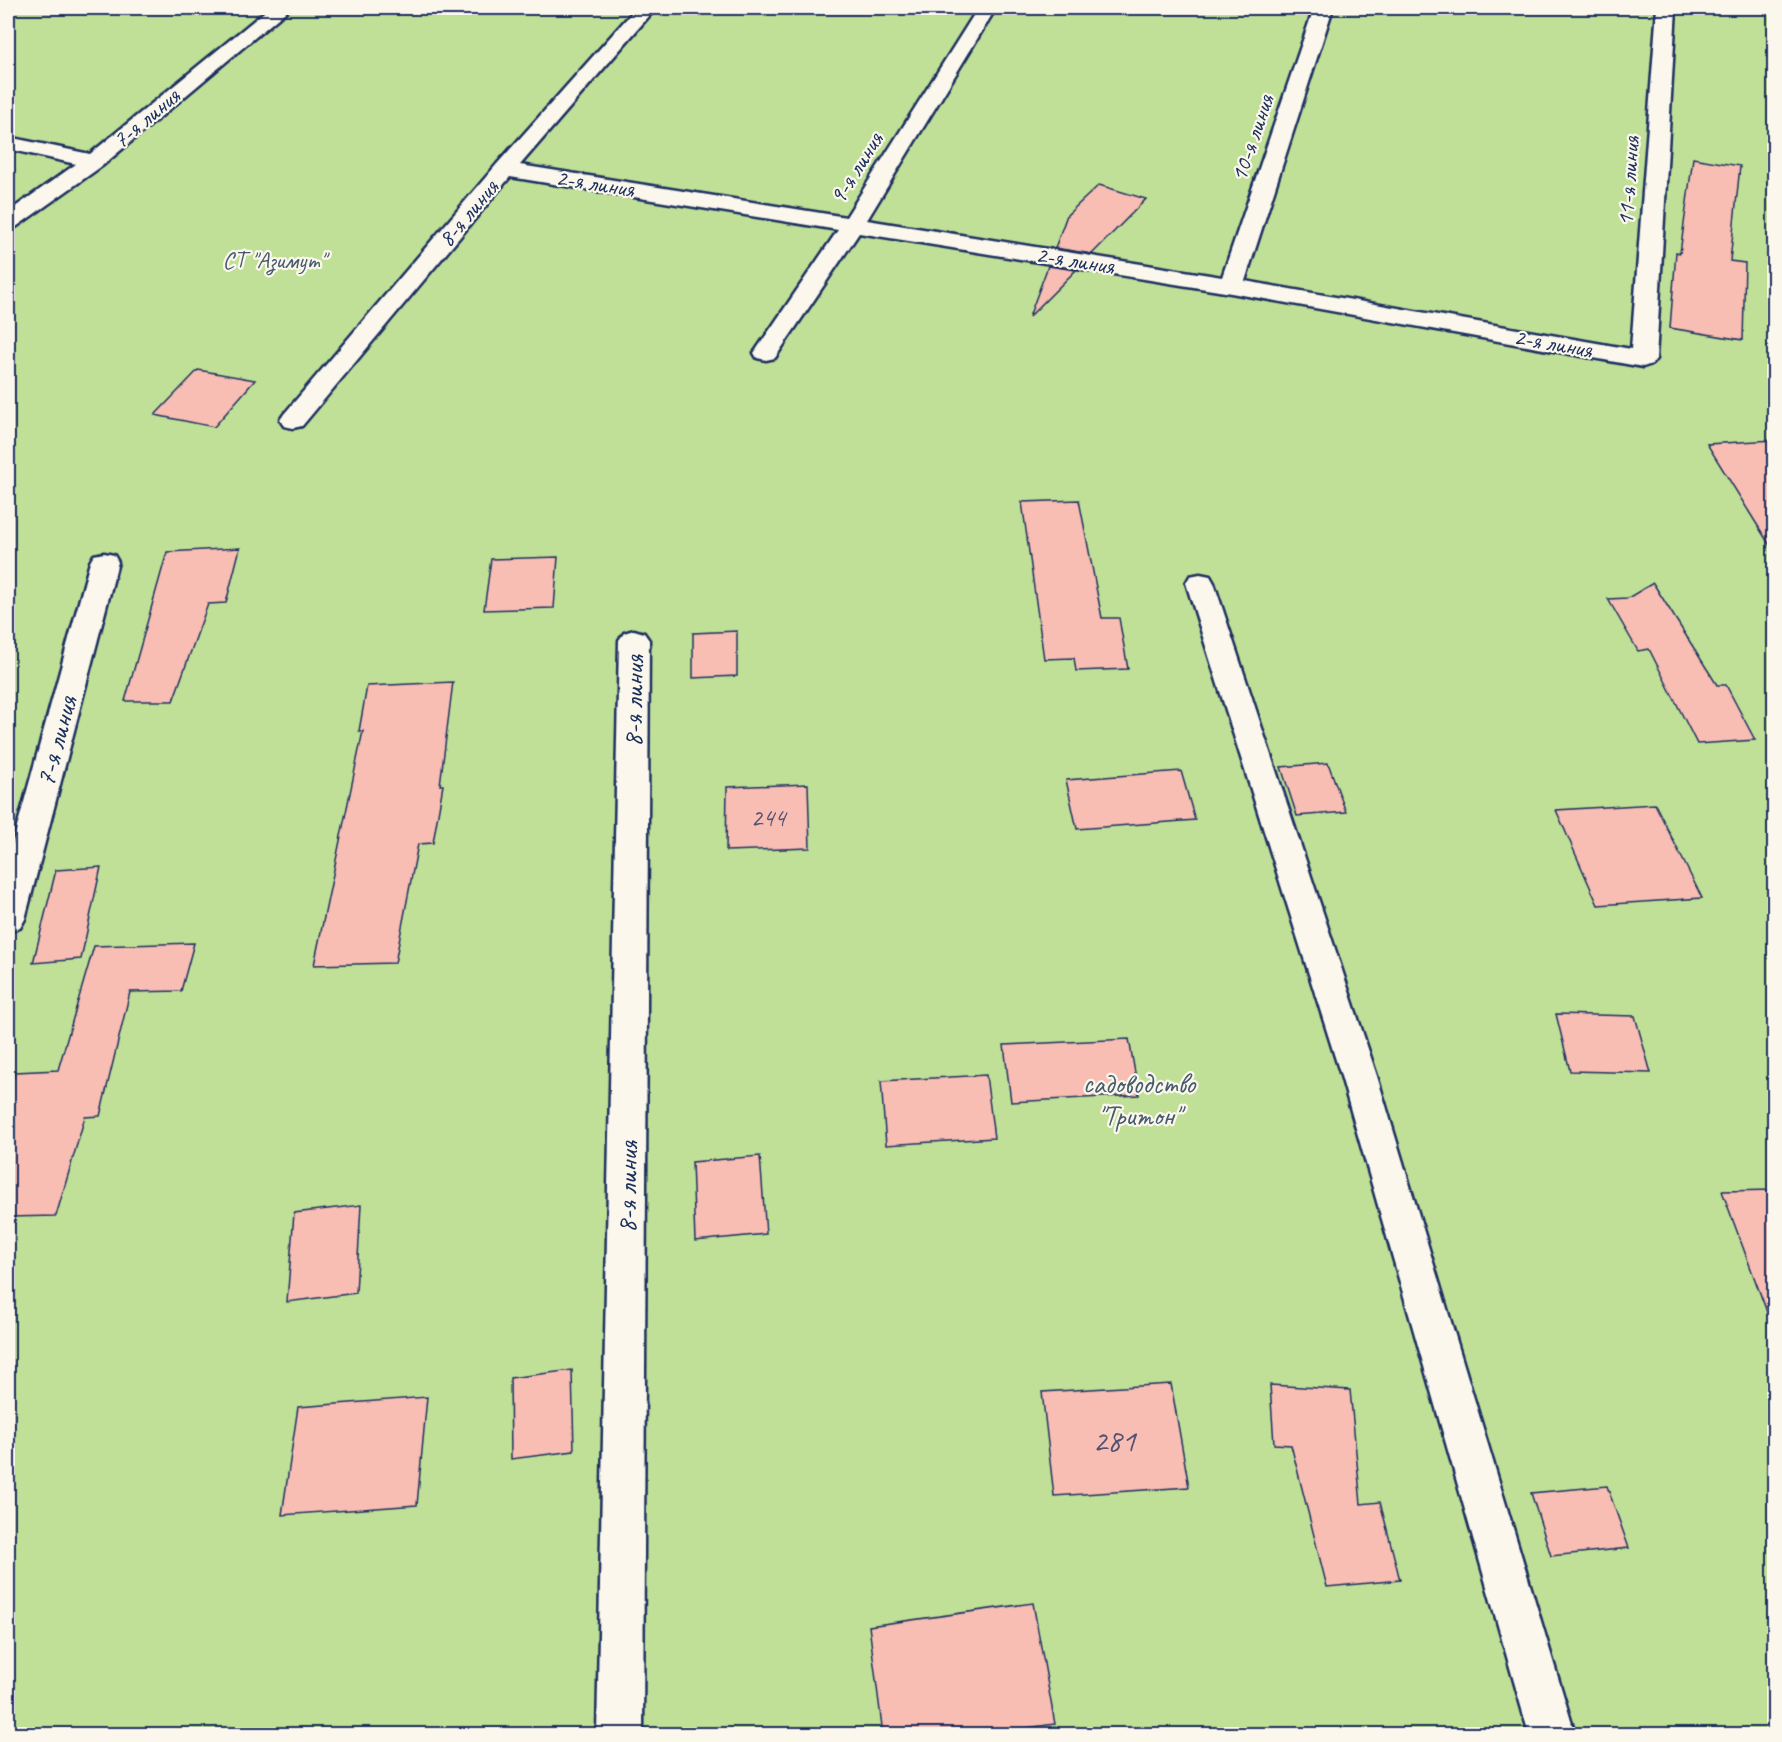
<svg xmlns="http://www.w3.org/2000/svg" width="1782" height="1742" viewBox="0 0 1782 1742" font-family="Caveat,sans-serif">
  <rect width="100%" height="100%" fill="#fae6db"/>
  <filter id="ink" filterUnits="userSpaceOnUse"><feTurbulence type="fractalNoise" baseFrequency=".0167" numOctaves="2"/><feDisplacementMap in="SourceGraphic" scale="12" xChannelSelector="R" yChannelSelector="G"/><feConvolveMatrix kernelMatrix="1 2 1 2 8 2 1 2 1" color-interpolation-filters="sRGB"/></filter>
  <g filter="url(#ink)">
    <rect fill="#c0e098" stroke="#6e887b" stroke-width="1.5" x="8" y="8" width="1766" height="1726"/>
    <g fill="#f8bdb3" stroke="#1b2f5e" stroke-width="1.5">
      <path d="M1693 158 1740 166 1730 261 1745 263 1743 340 1670 328 1676 252 1680 253Z"/>
      <path d="M1099 185 1146 199 1092 254 1055 248 1067 215Z"/>
      <path d="M1048 266 1076 270 1029 317Z"/>
      <path d="M198 370 255 380 214 427 155 415Z"/>
      <path d="M1774 440V552L1707 444Z"/>
      <path d="M1079 500 1102 618H1119L1128 669 1076 671 1074 658 1044 659 1022 502Z"/>
      <path d="M240 548 226 603 208 604 173 701H125L167 552Z"/>
      <path d="M558 557 554 608 484 610 491 559Z"/>
      <path d="M1653 583 1717 685H1726L1755 740 1697 744 1649 649 1638 651 1608 599 1628 598Z"/>
      <path d="M737 631V676L693 678V633Z"/>
      <path d="M453 682 440 785H443L433 843 418 844 395 963 314 965 363 731H359L367 686Z"/>
      <path d="M1328 763 1346 812 1297 816 1281 767Z"/>
      <path d="M1181 771 1195 820 1077 829 1066 780Z"/>
      <path d="M808 784 810 848 726 851 727 787Z"/>
      <path d="M1655 804 1702 898 1598 905 1556 810Z"/>
      <path d="M101 867 81 959 33 963 56 870Z"/>
      <path d="M194 943 181 991 130 992 100 1116 85 1117 56 1216 8 1217V1098L15 1072 58 1070 94 946Z"/>
      <path d="M1556 1014 1635 1016 1651 1073 1570 1071Z"/>
      <path d="M1129 1039 1139 1095 1011 1102 1004 1045Z"/>
      <path d="M986 1075 994 1138 886 1145 881 1081Z"/>
      <path d="M760 1156 766 1234 695 1241 692 1162Z"/>
      <path d="M1774 1190V1319L1770 1320 1722 1191Z"/>
      <path d="M361 1205 356 1293 287 1302 294 1213Z"/>
      <path d="M572 1370 574 1451 511 1459 510 1378Z"/>
      <path d="M1171 1384 1189 1487 1054 1496 1042 1392Z"/>
      <path d="M1270 1385 1350 1390 1361 1504 1380 1502 1400 1580 1327 1587 1291 1445 1274 1444Z"/>
      <path d="M427 1397 417 1505 282 1515 298 1407Z"/>
      <path d="M1607 1486 1629 1548 1551 1556 1531 1493Z"/>
      <path d="M1033 1603 1055 1724 981 1734H883L869 1626Z"/>
    </g>
    <g fill="none" stroke-linecap="round" stroke-linejoin="round">
      <g stroke="#1b2f5e" stroke-width="5">
        <g id="minor">
          <path d="M269 8H290L102 166 16 227 8 229V212L76 164 8 149V137L90 154Z"/>
          <path d="M636 8H656L520 165 846 217 978 8H996L867 220 1222 277 1314 8H1333L1245 281 1631 349 1657 8H1676L1656 359 1652 364 1643 367 1231 293 859 233 775 358 766 360 757 358 754 353 838 230 510 177 302 426 293 428 284 426 280 420 284 414 497 164Z"/>
          <path d="M104 553 114 555 118 562 25 919 20 928 8 932V860L90 562 94 555Z"/>
          <path d="M1200 574 1210 576 1214 583 1377 1076 1575 1734H1529L1341 1076 1186 583 1190 576Z"/>
          <path d="M634 630 644 633 649 640 643 1734H597L619 640 624 633Z"/>
        </g>
      </g>
      <use href="#minor" fill="#fbf7ec" fill-rule="evenodd"/>
    </g>
  </g>
  <g text-anchor="middle" dominant-baseline="central" stroke-width="4.5" stroke-linejoin="round" paint-order="stroke">
    <g font-size="24" fill="#1b2f5e" stroke="#fbf7ec">
      <text transform="translate(146 118) rotate(-40)">7-я линия</text>
      <text transform="translate(1252 138) rotate(-71)">10-я линия</text>
      <text transform="translate(856 168) rotate(-58)">9-я линия</text>
      <text transform="translate(1628 181) rotate(-86)">11-я линия</text>
      <text transform="translate(595 183) rotate(9)">2-я линия</text>
      <text transform="translate(468 213) rotate(-50)">8-я линия</text>
      <text transform="translate(1075 260) rotate(9)">2-я линия</text>
      <text transform="translate(1553 343) rotate(10)">2-я линия</text>
    </g>
    <g font-size="24" fill="#445b6c" stroke="#fbf7ec">
      <text x="274" y="260">СТ "Азимут"</text>
    </g>
    <g font-size="26" fill="#525273">
      <text x="768" y="817">244</text>
    </g>
    <g font-size="28" fill="#1b2f5e" stroke="#fbf7ec">
      <text transform="translate(633 701) rotate(-89)">8-я линия</text>
      <text transform="translate(56 741) rotate(-75)">7-я линия</text>
      <text transform="translate(627 1187) rotate(-89)">8-я линия</text>
    </g>
    <g font-size="28" fill="#445b6c" stroke="#fbf7ec">
      <text x="1139" y="1083">садоводство<tspan x="1139" dy="32">"Тритон"</tspan></text>
    </g>
    <g font-size="32" fill="#525273">
      <text x="1114" y="1440">281</text>
    </g>
  </g>
  <rect width="1782" height="1742" fill="none" stroke="#fbf7ec" stroke-width="30"/>
  <rect x="15" y="15" width="1752" height="1712" fill="none" stroke="#1b2f5e" stroke-width="2" filter="url(#ink)"/>
</svg>
